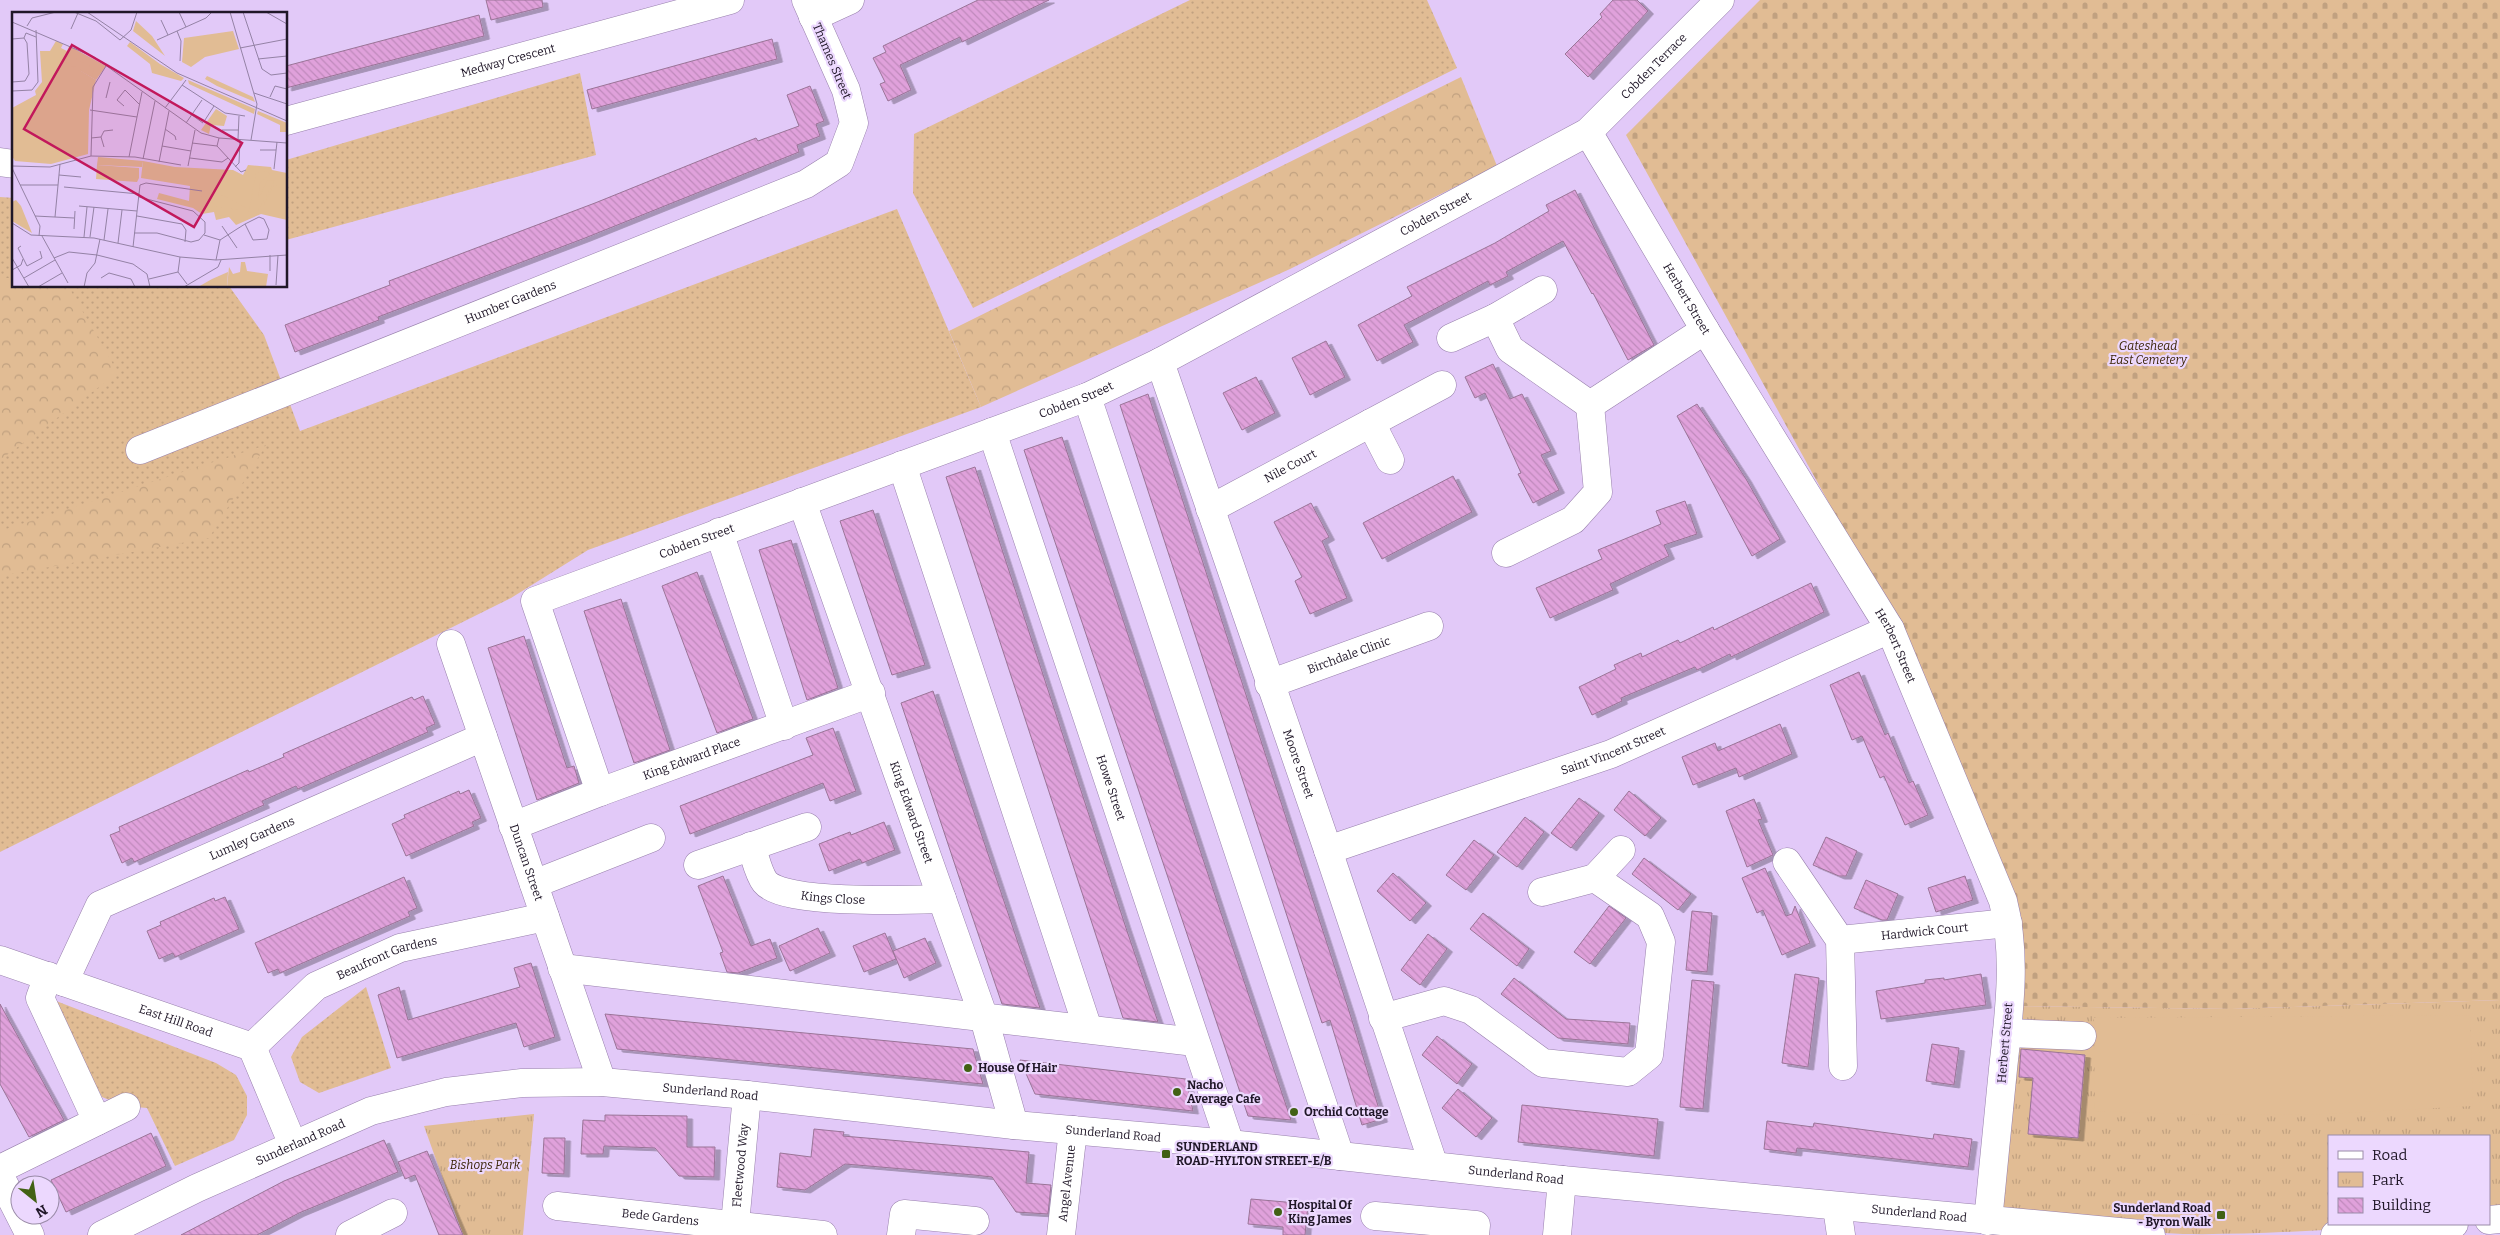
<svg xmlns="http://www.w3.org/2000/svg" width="2500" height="1235" viewBox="0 0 2500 1235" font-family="Bitter,serif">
  <defs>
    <pattern id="grass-dots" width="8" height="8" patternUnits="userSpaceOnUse" patternTransform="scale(1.25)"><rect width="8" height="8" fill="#e1bc94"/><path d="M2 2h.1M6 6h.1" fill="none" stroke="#c1a180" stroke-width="1.8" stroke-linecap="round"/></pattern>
    <pattern id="forest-crowns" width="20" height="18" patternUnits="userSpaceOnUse" patternTransform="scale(1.25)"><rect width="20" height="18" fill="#e1bc94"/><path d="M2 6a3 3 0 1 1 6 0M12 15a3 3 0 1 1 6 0" fill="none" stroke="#c1a180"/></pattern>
    <pattern id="cemetery-stones" width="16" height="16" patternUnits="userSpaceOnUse" patternTransform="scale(1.25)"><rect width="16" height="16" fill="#e1bc94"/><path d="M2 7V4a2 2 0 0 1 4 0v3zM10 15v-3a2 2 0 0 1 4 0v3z" fill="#c1a180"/></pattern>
    <pattern id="park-tufts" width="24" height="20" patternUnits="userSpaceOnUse" patternTransform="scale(1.25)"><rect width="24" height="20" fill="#e1bc94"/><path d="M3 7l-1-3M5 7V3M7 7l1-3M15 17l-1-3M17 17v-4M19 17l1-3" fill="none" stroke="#c1a180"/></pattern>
    <pattern id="building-back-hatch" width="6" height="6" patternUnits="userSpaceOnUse" patternTransform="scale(1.25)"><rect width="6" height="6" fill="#e0a1db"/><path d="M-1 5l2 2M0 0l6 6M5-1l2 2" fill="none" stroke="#c08abc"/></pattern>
    <filter id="shadow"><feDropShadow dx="5.5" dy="3" stdDeviation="0" flood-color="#0004"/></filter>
  </defs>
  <rect width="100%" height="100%" fill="#e2c9f8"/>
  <g fill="url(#grass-dots)">
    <path d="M1190 0H1427L1457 68 973 308 913 193 914 134Z"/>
    <path d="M580 73 596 155 286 240V160Z"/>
    <path d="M0 197 14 198V286H229L264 335 300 431 897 209 981 407 588 550 511 598 0 852Z"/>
    <path d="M366 987 391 1068 319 1093 300 1082 291 1057 302 1037Z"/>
    <path d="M51 999 216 1063 236 1075 247 1096V1115L234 1140 175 1166 147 1108 124 1106 102 1097Z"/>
  </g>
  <g fill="url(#forest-crowns)">
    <path d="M1461 77 1497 166 1290 269 981 407 949 331Z"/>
    <path d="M0 278H14V286H68L118 373 0 460Z"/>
    <path d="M266 445 209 538 0 576V531Z"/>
  </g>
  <path fill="url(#cemetery-stones)" d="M1760 0H2500V1000L2232 1009 2012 1006 2017 949 1900 632 1626 135Z"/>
  <g fill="url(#park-tufts)">
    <path d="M2500 1000V1214L2489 1215V1136H2329V1224H2403C2330 1230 2256 1235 2183 1234 2119 1231 2057 1223 1994 1216L2012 1006 2232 1009Z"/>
    <path d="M534 1114 523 1235H463L424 1126Z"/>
  </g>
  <path fill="#e1bc94" d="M2470 1015 2473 1106 2326 1114 2202 1115 2095 1111 2094 1018Z"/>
  <g fill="url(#building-back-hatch)" stroke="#9a7497" filter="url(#shadow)">
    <path d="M486 0H542L543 7 491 20Z"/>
    <path d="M978 0H1049L962 42 960 37 900 65 911 90 888 101 880 84 885 82 873 58 886 52 883 46Z"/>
    <path d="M1613 0H1637L1648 11 1588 77 1565 54 1602 17 1600 14Z"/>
    <path d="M479 15 484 36 286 88V66Z"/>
    <path d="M772 39 777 59 592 109 587 90Z"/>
    <path d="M810 86 824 121 816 124 820 136 797 145 799 152 585 238 378 317 379 320 295 352 285 325 390 285 389 281 595 203 736 146 756 138 758 141 799 126 787 95Z"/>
    <path d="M1575 190 1654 345 1628 360 1593 293 1592 294 1563 241 1506 272 1508 276 1490 285 1488 281 1404 325 1413 342 1377 361 1358 325 1412 296 1407 287 1495 243 1549 211 1546 205Z"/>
    <path d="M1326 341 1345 377 1310 395 1292 358Z"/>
    <path d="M1493 364 1510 399 1522 394 1551 451 1541 455 1559 490 1533 503 1518 474 1521 473 1485 393 1475 398 1465 377Z"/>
    <path d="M1256 377 1275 413 1242 430 1223 393Z"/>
    <path d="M1148 394 1350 1014 1382 1119 1362 1125 1330 1020 1322 1023 1120 405Z"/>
    <path d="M1697 404 1746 479 1780 539 1752 556 1677 416Z"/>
    <path d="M1062 437 1223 919 1291 1120 1248 1116 1186 931 1024 450Z"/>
    <path d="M975 467 1126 928 1158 1022 1123 1018 946 477Z"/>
    <path d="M1453 476 1472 512 1382 559 1363 523Z"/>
    <path d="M1685 501 1697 534 1664 545 1669 556 1610 584 1613 590 1550 618 1536 588 1602 559 1598 550 1661 524 1656 511Z"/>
    <path d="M1311 503 1329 537 1322 541 1347 598 1310 614 1295 581 1302 577 1274 522Z"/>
    <path d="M873 510 925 665 892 675 840 521Z"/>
    <path d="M791 540 838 688 807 700 759 550Z"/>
    <path d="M697 572 753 719 717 733 662 586Z"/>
    <path d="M1811 583 1824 612 1731 657 1730 654 1697 670 1695 667 1621 698 1622 701 1592 715 1579 687 1616 669 1614 665 1641 653 1642 657 1678 640 1680 643 1713 627 1714 630Z"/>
    <path d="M621 599 670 750 634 763 584 611Z"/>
    <path d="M524 636 567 768 574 766 579 783 537 800 488 648Z"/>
    <path d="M1859 672 1885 735 1888 733 1909 783 1913 781 1928 815 1905 825 1884 776 1880 778 1862 736 1852 740 1830 685Z"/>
    <path d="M933 691 1010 919 1040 1008 1002 1004 966 898 901 703Z"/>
    <path d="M423 696 435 724 426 728 428 732 298 789 296 786 262 801 264 805 134 862 132 858 122 863 110 835 120 831 119 827 248 770 249 772 284 757 283 754 412 697 414 700Z"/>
    <path d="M1780 724 1792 754 1739 777 1736 768 1693 785 1682 757 1715 743 1718 751Z"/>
    <path d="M833 728 856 791 830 801 823 783 690 834 680 806 813 755 806 738Z"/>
    <path d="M469 790 481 818 472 822 474 826 406 856 392 824 405 818 404 815 459 791 460 794Z"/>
    <path d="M1629 791 1661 818 1645 836 1614 810Z"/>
    <path d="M1579 798 1599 813 1571 848 1551 833Z"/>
    <path d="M1754 799 1762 819 1758 820 1773 855 1747 867 1726 811Z"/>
    <path d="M1525 817 1544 832 1517 867 1497 852Z"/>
    <path d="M884 822 895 850 862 863 860 859 829 871 819 844 850 832 851 835Z"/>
    <path d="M1826 837 1857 851 1846 876H1839L1813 865Z"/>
    <path d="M1474 840 1494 855 1466 890 1446 875Z"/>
    <path d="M1644 858 1691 894 1678 910 1632 874Z"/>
    <path d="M1765 868 1786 916 1792 914 1795 906 1810 943 1782 955 1763 910 1757 913 1742 878Z"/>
    <path d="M1393 873 1426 903 1410 921 1377 891Z"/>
    <path d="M723 876 751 946 770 939 777 958 738 973 727 972 720 953 723 952 698 886Z"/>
    <path d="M1965 876 1973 900 1936 912 1928 888Z"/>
    <path d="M404 877 417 908 408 912 410 916 280 973 278 969 268 973 255 943Z"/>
    <path d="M1866 880 1898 894 1887 920H1882L1854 908Z"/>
    <path d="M225 897 239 929 175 957 173 953 159 959 147 931 161 925 160 922 214 898 215 901Z"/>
    <path d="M1609 906 1626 918 1590 964 1574 952Z"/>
    <path d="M1692 911 1712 913 1707 972 1686 970Z"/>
    <path d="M1483 913 1529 949 1517 966 1470 929Z"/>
    <path d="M818 928 830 953 790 971 779 946Z"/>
    <path d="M885 933 896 959 864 972 853 946Z"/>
    <path d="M1428 934 1447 949 1420 985 1401 970Z"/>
    <path d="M925 938 936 963 904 978 893 951Z"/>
    <path d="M531 963 555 1037 524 1047 516 1023 397 1058 378 995 399 987 408 1020 520 987 514 968Z"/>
    <path d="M1795 974 1819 978 1808 1067 1782 1063Z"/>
    <path d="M1981 974 1986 1005 1881 1019 1876 991 1925 983V980L1944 978V980Z"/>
    <path d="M1514 978 1566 1019 1630 1023 1628 1044 1558 1038 1501 994Z"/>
    <path d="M1692 980 1714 982 1703 1109 1680 1107Z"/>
    <path d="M0 1004 64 1120 29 1137 0 1084Z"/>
    <path d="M605 1014 973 1049 983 1084 617 1049Z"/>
    <path d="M1437 1036 1472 1064 1457 1084 1422 1055Z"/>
    <path d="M1932 1044 1959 1048 1954 1085 1926 1081Z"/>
    <path d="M2021 1049 2085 1055 2078 1138 2028 1134 2033 1078 2019 1077Z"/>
    <path d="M1020 1060 1186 1079 1193 1111 1035 1094Z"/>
    <path d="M1458 1089 1492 1118 1476 1137 1442 1108Z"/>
    <path d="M1522 1105 1658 1119 1654 1156 1518 1142Z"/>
    <path d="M605 1115 687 1116V1147H715L714 1177 679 1176 655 1148 604 1146 603 1154H581L583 1120 605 1121Z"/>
    <path d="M1767 1121 1813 1127 1814 1123 1933 1139 1934 1134 1972 1139 1968 1167 1797 1148 1796 1153 1764 1149Z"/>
    <path d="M814 1129 844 1132 843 1136 1029 1152 1026 1183 1051 1185 1048 1214 1016 1212 992 1177 974 1175 845 1164 805 1190 777 1187 780 1153 811 1157Z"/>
    <path d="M151 1133 166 1166 66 1212 51 1180Z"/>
    <path d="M544 1138H565L564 1174 542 1173Z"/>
    <path d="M384 1140 398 1172 299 1213 257 1235H181L284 1181Z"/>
    <path d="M427 1151 447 1198 463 1235H439L415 1175 405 1179 398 1162Z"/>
    <path d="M1251 1199 1308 1204 1305 1235H1283V1227L1248 1224Z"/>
  </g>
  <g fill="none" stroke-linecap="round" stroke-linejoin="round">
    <g stroke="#9880ac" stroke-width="29">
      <g id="minor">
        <path d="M813 17 850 0"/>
        <path id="s1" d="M286 121 730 0"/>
        <path id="s2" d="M1588 132 1705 330 1890 629 2003 901C2017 955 2009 1014 2003 1069 1998 1120 1993 1170 1988 1221"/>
        <path d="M0 162 14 164"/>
        <path d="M1495 318 1510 349 1590 405 1705 330"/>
        <path d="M1451 338 1495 318 1543 290"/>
        <path id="s3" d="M1160 362 1328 850 1434 1166"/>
        <path d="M1087 397 1340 1156"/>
        <path d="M1371 423 1390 460"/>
        <path id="s4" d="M992 432 1230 1144"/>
        <path id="s5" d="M140 450 806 184 839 163 854 123 846 90 806 0"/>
        <path d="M902 465 1088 1029"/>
        <path id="s6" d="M802 502 984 1018 1014 1125"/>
        <path id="s7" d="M1210 509 1442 385"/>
        <path d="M719 532 784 726"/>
        <path d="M1506 553 1573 520 1598 492 1590 405"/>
        <path id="s8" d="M451 644 602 1082"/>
        <path id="s9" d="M1269 684 1429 626"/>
        <path id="s10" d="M600 792 535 601 1087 397 1160 362 1588 132 1720 0"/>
        <path id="s11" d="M513 826 600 792 871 693"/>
        <path id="s12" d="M751 846C755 856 758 873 765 882 783 905 911 900 942 899"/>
        <path id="s13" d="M1328 850 1611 754 1890 629"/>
        <path d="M1787 862 1840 940 1843 1066"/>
        <path d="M698 865 807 827"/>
        <path d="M1595 878 1621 850"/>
        <path d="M534 884 651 838"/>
        <path id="s14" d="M1840 940 2008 923"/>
        <path id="s15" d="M0 960 252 1047 293 1145"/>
        <path d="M562 968 1195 1042"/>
        <path d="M48 976 40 998 97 1121"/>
        <path id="s16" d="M64 982 100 905 483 737"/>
        <path d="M1383 1018 1444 1001 1471 1010 1543 1063 1628 1072 1649 1055 1661 942 1650 916 1595 878 1542 892"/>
        <path d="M2007 1033 2082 1036"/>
        <path id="s17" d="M252 1047 316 986 400 948 545 917"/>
        <path d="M0 1169 126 1107"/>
        <path d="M0 1176 30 1235"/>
        <path id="s18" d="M557 1206 823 1235"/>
        <path d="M1837 1207 1841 1235"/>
        <path d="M1375 1216 1476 1225 1475 1235"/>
        <path d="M350 1235 393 1213"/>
        <path id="s19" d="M734 1235 747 1095"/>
        <path d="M901 1235 904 1214 975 1221"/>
        <path id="s20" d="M1061 1235 1073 1130"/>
        <path d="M1557 1235 1562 1180"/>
      </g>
    </g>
    <g stroke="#9880ac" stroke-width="29">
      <g id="major">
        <path d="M2489 1220 2500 1219"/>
        <path id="s21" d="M102 1235 197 1188 371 1111 446 1092 522 1083 602 1082 747 1095 1014 1125 1230 1144 1562 1180 2151 1235"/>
        <path d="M2335 1235 2454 1224"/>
      </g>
    </g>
    <use href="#minor" stroke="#fff" stroke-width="28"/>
    <use href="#major" stroke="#fff" stroke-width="28"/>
  </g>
  <g fill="#426114" stroke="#ecd8fe" stroke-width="2">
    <circle cx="968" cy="1068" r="5"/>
    <circle cx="1177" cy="1092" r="5"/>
    <circle cx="1294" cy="1112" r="5"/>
    <rect x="1161" y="1149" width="10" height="10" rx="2.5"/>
    <circle cx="1278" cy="1212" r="5"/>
    <rect x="2216" y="1210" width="10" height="10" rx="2.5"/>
  </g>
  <g text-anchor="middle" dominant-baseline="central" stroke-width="4.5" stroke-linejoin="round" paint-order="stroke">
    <g font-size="12" fill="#201728" stroke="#ecd8fe">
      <text stroke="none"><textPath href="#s1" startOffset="230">Medway Crescent</textPath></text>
      <text transform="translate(832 61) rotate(67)">Thames Street</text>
      <text stroke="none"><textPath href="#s10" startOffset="1450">Cobden Terrace</textPath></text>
      <text stroke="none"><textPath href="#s10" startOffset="1184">Cobden Street</textPath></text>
      <text stroke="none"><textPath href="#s2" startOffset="194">Herbert Street</textPath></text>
      <text stroke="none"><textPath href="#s5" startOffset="399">Humber Gardens</textPath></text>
      <text stroke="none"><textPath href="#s10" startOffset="779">Cobden Street</textPath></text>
      <text stroke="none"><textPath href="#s7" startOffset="91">Nile Court</textPath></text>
      <text stroke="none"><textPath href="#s10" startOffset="374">Cobden Street</textPath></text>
      <text stroke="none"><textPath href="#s2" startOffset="599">Herbert Street</textPath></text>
      <text stroke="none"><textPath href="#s9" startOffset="85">Birchdale Clinic</textPath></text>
      <text stroke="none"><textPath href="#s13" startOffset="302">Saint Vincent Street</textPath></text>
      <text stroke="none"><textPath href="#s11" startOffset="191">King Edward Place</textPath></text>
      <text stroke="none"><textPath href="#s3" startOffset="425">Moore Street</textPath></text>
      <text stroke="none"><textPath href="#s4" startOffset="375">Howe Street</textPath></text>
      <text stroke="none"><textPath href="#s6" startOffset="329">King Edward Street</textPath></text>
      <text stroke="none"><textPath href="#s16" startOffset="251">Lumley Gardens</textPath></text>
      <text stroke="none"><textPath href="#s8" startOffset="231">Duncan Street</textPath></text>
      <text stroke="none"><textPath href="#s12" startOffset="110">Kings Close</textPath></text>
      <text stroke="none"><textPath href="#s14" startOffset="85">Hardwick Court</textPath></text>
      <text stroke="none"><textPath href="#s17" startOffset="165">Beaufront Gardens</textPath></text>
      <text stroke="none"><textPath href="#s15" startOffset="186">East Hill Road</textPath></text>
      <text transform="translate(2005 1043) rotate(-85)">Herbert Street</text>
      <text stroke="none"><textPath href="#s21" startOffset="639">Sunderland Road</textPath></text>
      <text stroke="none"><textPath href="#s21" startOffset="1044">Sunderland Road</textPath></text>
      <text stroke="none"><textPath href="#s21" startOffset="219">Sunderland Road</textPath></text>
      <text stroke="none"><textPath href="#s19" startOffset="70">Fleetwood Way</textPath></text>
      <text stroke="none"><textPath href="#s21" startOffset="1449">Sunderland Road</textPath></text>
      <text stroke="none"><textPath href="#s20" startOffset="52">Angel Avenue</textPath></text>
      <text stroke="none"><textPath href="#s21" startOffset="1854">Sunderland Road</textPath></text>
      <text stroke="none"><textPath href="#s18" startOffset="104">Bede Gardens</textPath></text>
    </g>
    <g font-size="12" font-style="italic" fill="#3a2406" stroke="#ecd8fe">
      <text x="2148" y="346">Gateshead<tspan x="2148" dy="14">East Cemetery</tspan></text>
      <text x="485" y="1165">Bishops Park</text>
    </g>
    <g font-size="12" font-weight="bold" fill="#201728" stroke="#ecd8fe" text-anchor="start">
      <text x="978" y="1068">House Of Hair</text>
      <text x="1187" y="1085">Nacho<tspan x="1187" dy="14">Average Cafe</tspan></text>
      <text x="1304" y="1112">Orchid Cottage</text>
      <text x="1176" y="1147">SUNDERLAND<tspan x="1176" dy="14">ROAD-HYLTON STREET-E/B</tspan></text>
      <text x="1288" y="1205">Hospital Of<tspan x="1288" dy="14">King James</tspan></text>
      <text x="2211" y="1208" text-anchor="end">Sunderland Road<tspan x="2211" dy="14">- Byron Walk</tspan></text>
    </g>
  </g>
  <g transform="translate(12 12)">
    <rect width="275" height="275" fill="#e2c9f8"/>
    <path d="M131 149 163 155 221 158 231 163 236 153 259 155 260 158 275 161V208L249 202 224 213 217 205 204 208 202 200 190 202 181 196 145 187 147 181 177 189 178 174 129 166ZM85 153 127 156V166L125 170 84 167ZM229 250H233L235 259 256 262 254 275H215L217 255 221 262 228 260Z" fill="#e1bc94"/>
    <path d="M124 9 140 24 153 44 121 19ZM118 30 148 52 172 66 169 69 140 61 138 52 115 34ZM195 64 241 85 243 90 205 74 193 67ZM176 68 243 97 242 102 177 72ZM246 99 275 111V120H268V113L245 102ZM86 145 131 149 130 155 85 153ZM255 159 258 162 248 171 246 188 255 169 263 168 243 204H236L244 161ZM211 183 234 196 226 198 203 194 194 197 188 193V185Z" fill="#e1bc94"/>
    <path d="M44 29 51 32 49 36 55 39 69 59 84 68 77 98 76 142 39 152 3 149 0 144V96L24 83 23 79 30 70 28 39H38Z" fill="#e1bc94"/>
    <path d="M221 19 227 37 193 45 179 55 170 50 172 26ZM57 34 94 54 84 68 51 49ZM204 97 215 104 212 114 199 113 197 122 189 118ZM4 188 9 194 20 221 0 209V190Z" fill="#e1bc94"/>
    <path d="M57 43 83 57 79 64 53 49ZM262 173 274 178 267 198 252 192ZM216 260 215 275H186L200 267Z" fill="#e1bc94"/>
    <path fill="none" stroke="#9482a5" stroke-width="1" d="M62 0 84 9 108 28 119 18 125 0M75 0 165 61 275 109M167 0 174 15M218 0 245 92 239 128M231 0 250 57 259 63 275 61M254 0 275 12M149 8 156 23M0 10 82 45 189 121 207 126 275 131M15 14 20 6 44 0M59 17 66 1M165 19 169 29 168 49M12 26 14 21 24 25M0 27 12 26 15 31 17 62 13 69 0 70M145 28 194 6 200 0M228 36 275 27M246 47 275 44M170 73 213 101 233 104M0 79 20 78 26 70 24 18M242 81 275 92M258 85 263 74 275 77M94 86 98 70M112 94 105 88 113 78 127 92M169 95 191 111M153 96 174 68M78 98 125 105M193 108 202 94M174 111 190 88M153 117 163 124 164 128M210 118H227M89 125 92 119 101 118M79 126 89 125 92 135M207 126 205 134 229 160 234 158M226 127 227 104M180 131 205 134M150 134 179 139M248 138H264M79 144 81 75 94 54M117 145 130 80M178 146 210 150 216 146M131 147 143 89M147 150 157 99M0 154 38 155 79 144 123 145 169 153M176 154 183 118M223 155 227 151 228 127M0 156 28 214 27 224M262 157 265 130M47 163 69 165M8 173H46M52 175 127 182M67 194 125 199M23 204 62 206M125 204 170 212 174 218 173 230M43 205 48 152M0 211 19 223 82 226 168 245 204 248 275 243M210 214 225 236M62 217 63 199M122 221H145L179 230 187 228 193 221V210L181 199 127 185M192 223 208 228M30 224 56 271M72 225 75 195M78 225 82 195M92 228 96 197M106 231 110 198M9 234 6 236 15 254 30 246 28 239M121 235 128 173 134 171 190 179M168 245 166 260 175 272M0 246 17 275M42 246 57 240 85 243 121 252 135 262 138 275M204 248 208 228 225 217 233 212 247 205 252 207 257 218 255 227 241 228 233 212M0 258 9 253 11 247M258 259V243M12 266 43 248M89 266 97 261 119 267 123 275M137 267 166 260M264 273 266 243M26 275 50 261M72 275 75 261 83 251 88 227M172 275 206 255 209 248"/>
    <path fill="#c2185b" fill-opacity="0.15" stroke="#c2185b" stroke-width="2.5" d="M60 33 230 131 182 215 12 117Z"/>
    <rect width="275" height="275" fill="none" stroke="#201728" stroke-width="2.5"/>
  </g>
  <rect x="2328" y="1135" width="162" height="90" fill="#ecd8fe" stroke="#9a8ba8"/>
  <rect x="2338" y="1151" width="25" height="8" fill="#ffffff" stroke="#9a8ba8"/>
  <text x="2372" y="1160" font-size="15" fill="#201728">Road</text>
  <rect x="2338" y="1172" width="25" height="15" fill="url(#park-tufts)" stroke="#9a8ba8"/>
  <text x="2372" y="1185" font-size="15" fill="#201728">Park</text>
  <rect x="2338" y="1198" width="25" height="15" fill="url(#building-back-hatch)" stroke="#9a8ba8"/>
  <text x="2372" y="1210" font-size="15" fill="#201728">Building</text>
  <g transform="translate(35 1200) rotate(150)"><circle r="24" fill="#ecd8fe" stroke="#9a8ba8"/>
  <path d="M0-4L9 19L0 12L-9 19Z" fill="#426114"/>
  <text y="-8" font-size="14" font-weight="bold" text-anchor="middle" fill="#201728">N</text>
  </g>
</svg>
